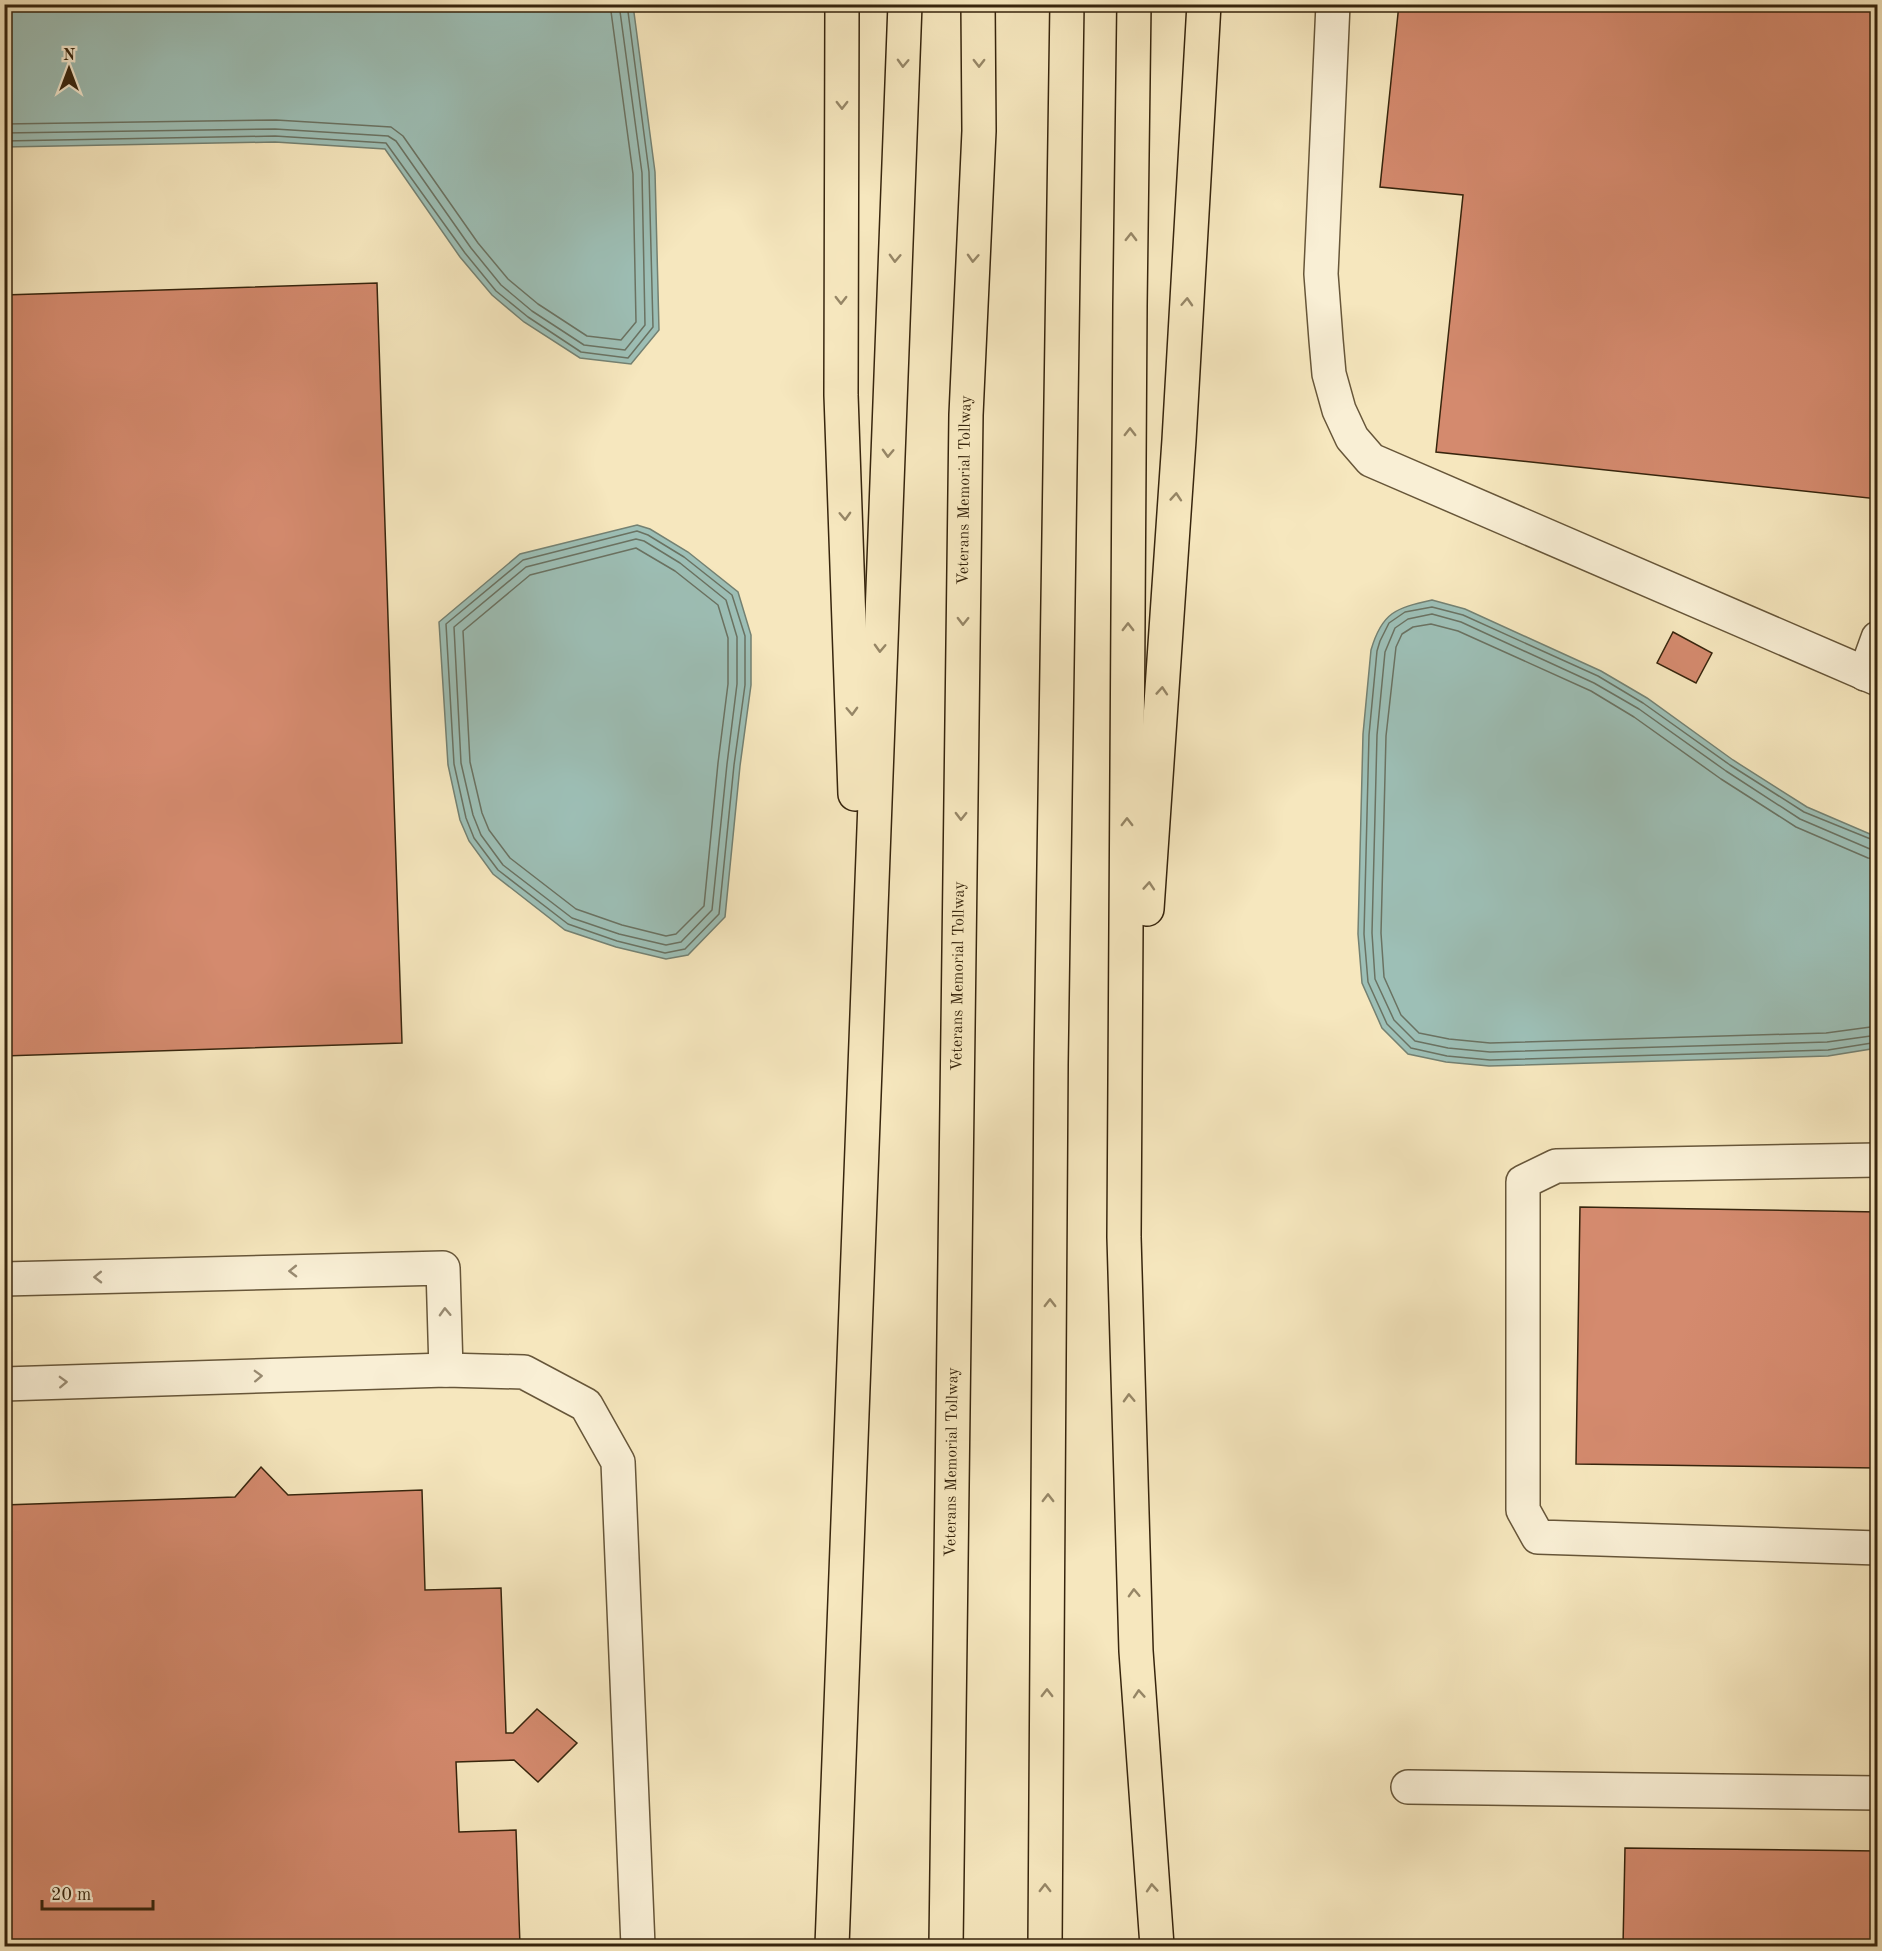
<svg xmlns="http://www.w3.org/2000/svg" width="1882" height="1951" viewBox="0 0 1882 1951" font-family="'Old Standard TT',serif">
  <rect width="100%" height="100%" fill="#f6e7be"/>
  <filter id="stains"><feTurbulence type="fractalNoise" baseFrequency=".00333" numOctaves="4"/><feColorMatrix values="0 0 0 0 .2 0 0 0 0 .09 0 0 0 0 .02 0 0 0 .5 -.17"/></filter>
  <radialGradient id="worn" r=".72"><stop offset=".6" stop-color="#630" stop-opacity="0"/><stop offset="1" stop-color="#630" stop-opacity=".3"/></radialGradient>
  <g fill="#9dbfb6" stroke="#748172" stroke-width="1.5">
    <path d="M4 5H633L655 172 659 330 631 364 580 358 524 322 492 295 460 257 385 149 275 142 5 147Z"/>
    <path d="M637 525 650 529 688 552 738 592 751 635V685L740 766 725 917 688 955 666 959 616 947 565 930 493 874 469 841 460 820 448 765 439 622 520 554Z"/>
    <path d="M1432 600 1465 609 1601 671 1647 698 1733 760 1807 807 1877 837V1048L1828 1056 1489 1066 1446 1062 1408 1054 1382 1028 1362 983 1358 934 1363 734 1371 650C1382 612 1396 608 1432 600Z"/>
  </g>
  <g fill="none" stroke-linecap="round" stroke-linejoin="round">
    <g stroke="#6a7262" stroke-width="1.5">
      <path d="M4 124 276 120 391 127 403 136 478 243 508 279 538 304 587 336 621 340 636 322 633 174 610 4"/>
      <path d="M4 133 275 129 388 136 396 141 471 248 501 285 532 311 584 345 625 350 645 325 642 173 619 4"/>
      <path d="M4 141 275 136 386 143 465 253 496 291 528 317 581 352 628 358 653 327 649 172 627 4"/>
      <path d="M637 531 648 535 684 557 732 595 745 636V685L734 765 719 914 685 949 665 953 617 941 568 924 498 870 474 838 466 818 454 764 446 624 523 560Z"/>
      <path d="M636 539 644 541 680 563 726 600 737 637V684L727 764 712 910 681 942 666 945 619 934 572 918 503 865 481 835 473 815 461 763 454 627 526 567Z"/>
      <path d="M636 548 675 571 718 605 728 638V684L718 763 704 906 676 934 666 936 622 925 576 909 510 858 489 830 482 813 470 762 463 631 530 575Z"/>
      <path d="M1878 842 1804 812 1730 765 1643 703 1598 676 1463 615 1432 607 1405 612 1389 623 1380 641 1377 651 1369 735 1364 934 1368 982 1387 1024 1411 1048 1447 1056 1490 1060 1828 1050 1878 1042"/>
      <path d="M1878 850 1870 849 1800 819 1726 771 1639 709 1594 683 1461 622 1432 614 1408 619 1395 628 1385 652 1377 735 1372 933 1375 979 1394 1020 1415 1041 1448 1048 1490 1052 1827 1042 1878 1035"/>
      <path d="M1878 859 1868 858 1796 827 1721 779 1634 717 1591 691 1458 631 1431 624 1413 627 1402 634 1396 647 1386 736 1381 933 1384 977 1401 1015 1419 1033 1449 1039 1490 1043 1826 1033 1878 1026"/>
    </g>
  </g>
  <g fill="#d48a6e" stroke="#37250d" stroke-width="1.5">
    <path d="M1399 4H1878V499L1436 452 1463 195 1380 187Z"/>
    <path d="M377 283 402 1043 4 1056V295Z"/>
    <path d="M1673 632 1712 653 1696 683 1657 663Z"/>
    <path d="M1580 1207 1878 1212V1468L1576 1464Z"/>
    <path d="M261 1467 288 1495 422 1490 425 1590 501 1588 506 1733H513L537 1709 577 1743 538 1782 514 1760 456 1762 459 1832 516 1830 520 1946H4V1505L235 1497Z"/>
    <path d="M1625 1848 1878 1851V1946H1623Z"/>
  </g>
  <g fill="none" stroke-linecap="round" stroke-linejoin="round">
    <g stroke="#675639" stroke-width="36">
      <g id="minor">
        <path d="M1333 4 1321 274 1326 340 1329 374 1339 410 1352 438 1371 460 1878 679"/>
        <path d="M1865 674 1878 638"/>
        <path d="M1878 1160 1556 1166 1523 1182V1510L1538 1537 1878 1548"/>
        <path d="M4 1279 443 1268 446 1370"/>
        <path d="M4 1384 446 1370 524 1372 586 1405 618 1462 638 1946"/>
        <path d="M1408 1787 1878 1793"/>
      </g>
    </g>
    <g stroke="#37250d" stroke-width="36">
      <g id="highway">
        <path d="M842 4 841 395 855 794"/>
        <path d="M1134 4 1130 306 1124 1237 1136 1651 1157 1946"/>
        <path d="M1147 909 1179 440 1204 4"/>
        <path d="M832 1946 905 4"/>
        <path id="s1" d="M946 1946 966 415 979 131 978 4"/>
        <path d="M1045 1946 1051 1065 1067 4"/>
      </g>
    </g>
    <use href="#minor" stroke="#f9efd5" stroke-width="33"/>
    <use href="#highway" stroke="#f6e7be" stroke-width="33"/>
  </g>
  <defs><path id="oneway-chevron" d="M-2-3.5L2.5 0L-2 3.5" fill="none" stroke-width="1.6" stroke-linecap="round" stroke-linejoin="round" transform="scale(1.5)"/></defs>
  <g stroke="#968666">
    <use href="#oneway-chevron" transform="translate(903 63) rotate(92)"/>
    <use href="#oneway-chevron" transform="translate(979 63) rotate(90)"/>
    <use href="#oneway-chevron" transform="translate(842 105) rotate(90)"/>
    <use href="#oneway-chevron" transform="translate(1131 237) rotate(-89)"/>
    <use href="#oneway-chevron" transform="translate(895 258) rotate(92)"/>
    <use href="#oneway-chevron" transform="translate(973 258) rotate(93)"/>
    <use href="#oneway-chevron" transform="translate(841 300) rotate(90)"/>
    <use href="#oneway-chevron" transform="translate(1187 302) rotate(-87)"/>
    <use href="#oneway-chevron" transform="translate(1130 432) rotate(-90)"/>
    <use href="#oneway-chevron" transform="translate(888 453) rotate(92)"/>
    <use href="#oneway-chevron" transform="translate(1176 497) rotate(-86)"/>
    <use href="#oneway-chevron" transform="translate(845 516) rotate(88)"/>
    <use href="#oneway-chevron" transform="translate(963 621) rotate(91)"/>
    <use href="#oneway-chevron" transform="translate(1128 627) rotate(-90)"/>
    <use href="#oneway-chevron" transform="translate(880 648) rotate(92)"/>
    <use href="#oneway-chevron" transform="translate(1162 691) rotate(-86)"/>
    <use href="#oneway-chevron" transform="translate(852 711) rotate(88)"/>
    <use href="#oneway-chevron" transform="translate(961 816) rotate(91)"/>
    <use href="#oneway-chevron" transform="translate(1127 822) rotate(-90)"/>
    <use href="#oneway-chevron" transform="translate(1149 886) rotate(-86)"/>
    <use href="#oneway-chevron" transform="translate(1050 1303) rotate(-90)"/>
    <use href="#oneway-chevron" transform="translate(1129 1398) rotate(-92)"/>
    <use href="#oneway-chevron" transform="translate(1048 1498) rotate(-90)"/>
    <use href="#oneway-chevron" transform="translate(1134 1593) rotate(-92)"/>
    <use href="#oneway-chevron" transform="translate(1047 1693) rotate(-90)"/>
    <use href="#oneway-chevron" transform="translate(1139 1694) rotate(-94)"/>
    <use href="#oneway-chevron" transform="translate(1045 1888) rotate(-90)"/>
    <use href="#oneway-chevron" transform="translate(1152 1888) rotate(-94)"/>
  </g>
  <g stroke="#988a71">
    <use href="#oneway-chevron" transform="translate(293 1271) rotate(179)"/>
    <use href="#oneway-chevron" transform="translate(98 1277) rotate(179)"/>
    <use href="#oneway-chevron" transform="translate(445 1312) rotate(-92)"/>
    <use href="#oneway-chevron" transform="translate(258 1376) rotate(-2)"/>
    <use href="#oneway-chevron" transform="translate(63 1382) rotate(-2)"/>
  </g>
  <g text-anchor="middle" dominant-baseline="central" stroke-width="6" stroke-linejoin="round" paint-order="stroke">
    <g font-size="16" fill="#37250d" stroke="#f9efd5">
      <text stroke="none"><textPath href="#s1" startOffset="1456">Veterans Memorial Tollway</textPath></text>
      <text stroke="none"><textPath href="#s1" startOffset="970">Veterans Memorial Tollway</textPath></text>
      <text stroke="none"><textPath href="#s1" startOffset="484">Veterans Memorial Tollway</textPath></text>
    </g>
  </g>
  <rect width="1882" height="1951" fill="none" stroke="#f6e7be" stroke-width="24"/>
  <rect x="6" y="6" width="1870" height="1939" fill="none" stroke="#37250d" stroke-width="3"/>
  <rect x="12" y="12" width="1858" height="1927" fill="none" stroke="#37250d" stroke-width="1.5"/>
  <g transform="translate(69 69)" stroke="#f9efd5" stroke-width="4.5" paint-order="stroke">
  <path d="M0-4.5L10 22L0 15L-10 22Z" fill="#37250d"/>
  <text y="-9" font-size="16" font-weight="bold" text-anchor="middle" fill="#37250d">N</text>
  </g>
  <path d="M42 1900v9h111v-9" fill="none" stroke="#37250d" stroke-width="3"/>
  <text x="51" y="1900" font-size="18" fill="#37250d" stroke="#f9efd5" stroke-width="4.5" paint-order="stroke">20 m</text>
  <rect width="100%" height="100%" filter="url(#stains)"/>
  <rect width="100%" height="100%" fill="url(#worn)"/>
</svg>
